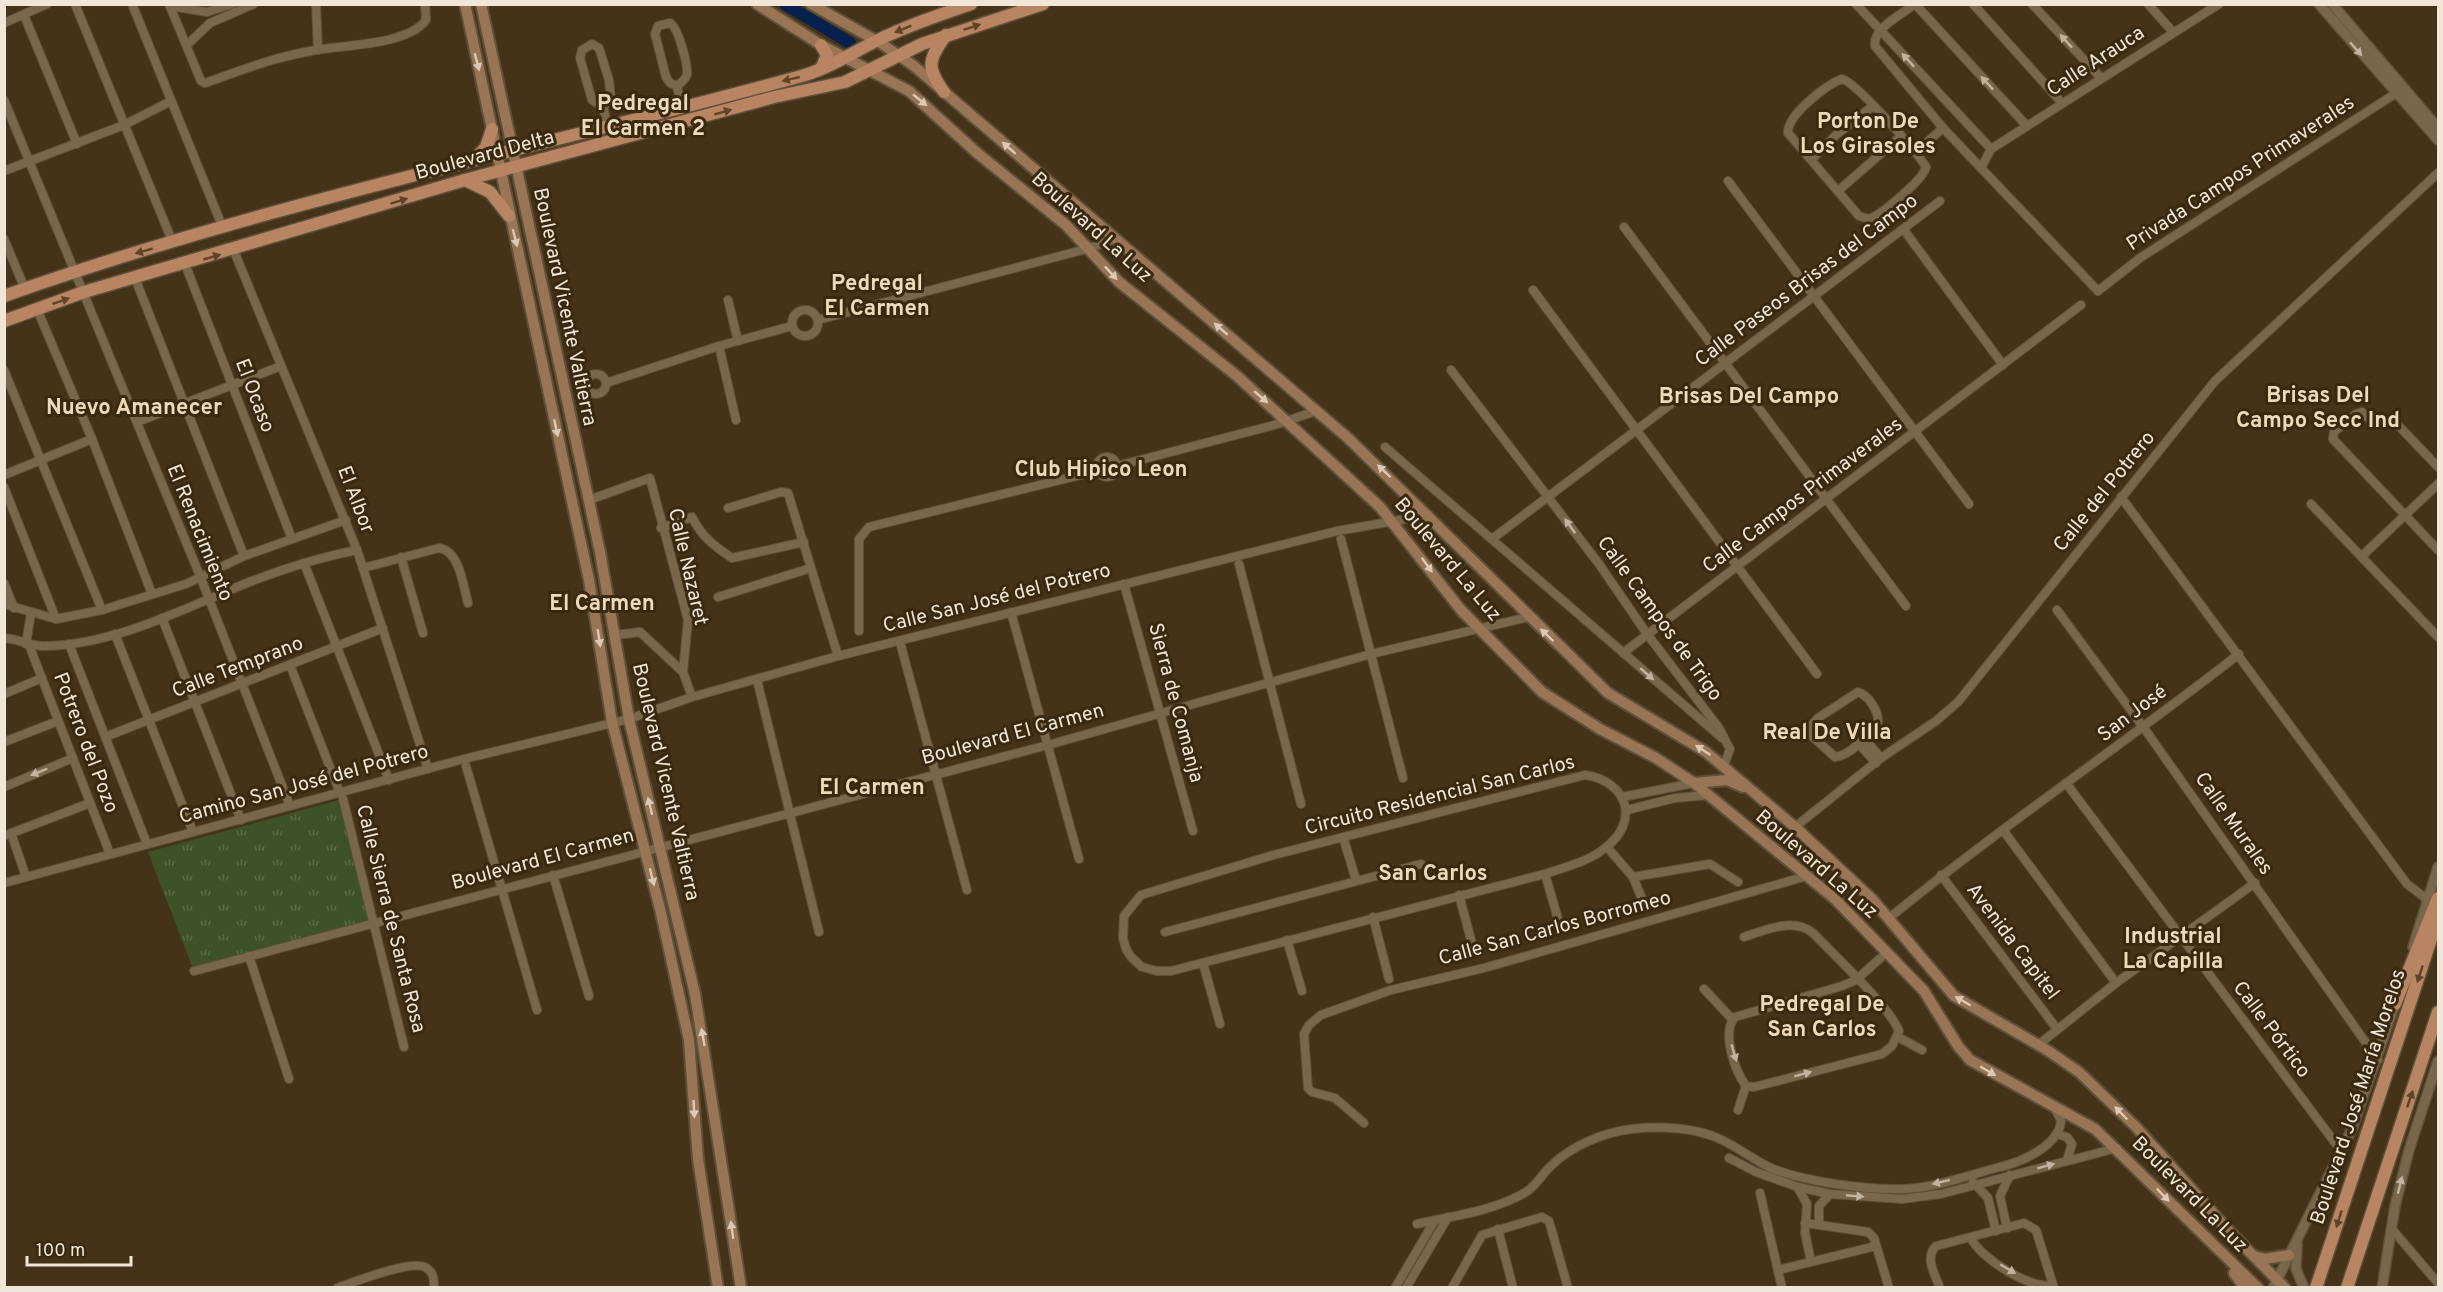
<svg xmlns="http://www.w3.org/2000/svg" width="2443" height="1292" viewBox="0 0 2443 1292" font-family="Overpass,sans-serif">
  <defs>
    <pattern id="park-tufts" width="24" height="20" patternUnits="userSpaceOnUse" patternTransform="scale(1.5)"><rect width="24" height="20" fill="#3d5227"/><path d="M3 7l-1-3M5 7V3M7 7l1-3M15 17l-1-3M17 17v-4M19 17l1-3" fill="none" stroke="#5a6b46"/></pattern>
  </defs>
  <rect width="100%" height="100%" fill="#443319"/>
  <path fill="url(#park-tufts)" d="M343 799 374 924 194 971 148 852Z"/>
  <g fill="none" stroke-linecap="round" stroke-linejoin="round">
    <path stroke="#06214d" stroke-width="12" d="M785 4 850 43"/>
    <g stroke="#5e5039" stroke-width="10">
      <g id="minor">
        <path d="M75 4 173 243"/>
        <path d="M132 4 223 228"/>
        <path d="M169 4 201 81 205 83C225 76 246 68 266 62 282 57 299 53 316 50 344 45 408 45 426 20L425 4"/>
        <path d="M316 4 318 50"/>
        <path d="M1856 4 1991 149"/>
        <path d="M1915 4C1903 14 1872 28 1875 46L1943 128 1981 168"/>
        <path d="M1915 4 2027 126"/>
        <path d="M1973 4 2062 103"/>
        <path d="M2032 4 2101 78"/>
        <path d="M2148 4 2173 32"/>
        <path d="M2219 4 1991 149 1981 168 2098 291 2140 258 2401 90"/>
        <path d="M170 6 207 12 232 4"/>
        <path d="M24 15 77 144"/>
        <path d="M4 23 47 4"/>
        <path d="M670 23C678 27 688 64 687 74 686 80 681 82 677 86L670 83 666 77 655 34 658 26Z"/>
        <path d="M592 44 599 48 609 80 611 99 603 107 592 100 580 58 582 50Z"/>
        <path d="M187 45 210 23 254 4"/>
        <path d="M1842 79C1857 83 1917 152 1926 167 1924 179 1881 215 1869 219L1859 216 1788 133C1787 115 1826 85 1842 79Z"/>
        <path d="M677 86 681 106"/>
        <path d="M4 100 200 576 290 806"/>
        <path d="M603 107 608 127"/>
        <path d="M1916 152 1943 128"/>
        <path d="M1812 159 1837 134 1873 106"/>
        <path d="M4 171 124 125 171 101"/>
        <path d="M1728 181 1969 504"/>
        <path d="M1839 190 1900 137"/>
        <path d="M1624 227 1906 606"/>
        <path d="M1904 230 2003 365"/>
        <path d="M4 239 25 289"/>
        <path d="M234 251 357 550 428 769"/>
        <path d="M185 264 292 539"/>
        <path d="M135 278 244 556"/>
        <path d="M1533 290 1817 674"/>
        <path d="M728 300 738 341"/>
        <path d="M37 309 92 439 152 594"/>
        <circle cx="805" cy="323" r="13"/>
        <path d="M818 320 1090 248 1114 239"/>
        <path d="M719 346 736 420"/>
        <path d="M4 370 102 610"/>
        <path d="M1451 370 1599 564 1647 634 1719 728 1730 749 1724 765"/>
        <circle cx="596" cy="384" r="10"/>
        <path d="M606 383 719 346 792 326"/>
        <path d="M2369 419 2362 412 2356 414 2334 432 2333 439 2438 550"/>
        <path d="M137 422 281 366"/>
        <path d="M2395 422 2438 467"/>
        <path d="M1385 447 1722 738"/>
        <circle cx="1107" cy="467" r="10"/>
        <path d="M1117 466 1278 424 1316 411"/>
        <path d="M4 475 92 439"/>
        <path d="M4 487 56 619"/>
        <path d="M2121 497 2407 884 2428 900"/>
        <path d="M589 500 650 478 688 620 683 672 692 697"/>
        <path d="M2311 504 2438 637"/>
        <path d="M728 508 781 492 788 493 838 656"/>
        <path d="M661 528 692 517C702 537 714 546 732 558L804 542"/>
        <path d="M1341 539 1403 778"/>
        <path d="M1492 539 1940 201"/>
        <path d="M2363 555 2438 484"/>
        <path d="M401 557 423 633"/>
        <path d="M304 563 389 780"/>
        <path d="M1239 564 1301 804"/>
        <path d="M363 568 439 548C460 551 463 586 468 603"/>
        <path d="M4 583 14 608"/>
        <path d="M1124 584 1193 831"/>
        <path d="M718 597 811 568"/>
        <path d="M4 604 56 619 102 610 186 584 244 556 346 520"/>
        <path d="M2057 610 2144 728 2378 1060"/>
        <path d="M1011 612 1079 859"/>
        <path d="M162 618 241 820"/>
        <path d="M859 631V539L869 527 1097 471"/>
        <path d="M115 634 193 832"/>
        <path d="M616 635 640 632 683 672"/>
        <path d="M4 638C19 639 29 646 44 646 117 645 186 607 252 581 286 568 321 557 357 550"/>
        <path d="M26 644 31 613"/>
        <path d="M69 644 147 844"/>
        <path d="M29 645 110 854"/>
        <path d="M901 646 967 890"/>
        <path d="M1623 653 2081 305"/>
        <path d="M290 665 340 793"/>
        <path d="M758 684 819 932"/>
        <path d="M1858 692C1869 696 1879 711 1878 723 1870 735 1849 756 1835 757L1812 736 1811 726 1818 718Z"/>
        <path d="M4 694 42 678"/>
        <path d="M105 737 383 628"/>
        <path d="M1864 738 1881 758"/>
        <path d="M4 742 58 721"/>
        <path d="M1858 743 1876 763"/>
        <path d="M466 766 537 1010"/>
        <path d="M1585 775C1627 781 1641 821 1605 848 1588 862 1565 867 1545 874L1171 971H1157L1142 967 1131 957 1126 949 1123 938 1124 916 1141 895 1270 856Z"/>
        <path d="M2066 783 2342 1152"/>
        <path d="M4 787 73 758"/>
        <path d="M1622 797 1694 783"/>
        <path d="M343 799 404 1047"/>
        <path d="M1627 810 1675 798 1709 795"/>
        <path d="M1795 827 1881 758 1936 721 1958 702 2215 381 2438 173"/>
        <path d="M2003 830 2116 983"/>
        <path d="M11 833 26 877"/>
        <path d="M4 836 90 803"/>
        <path d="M1343 837 1356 880"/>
        <path d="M1607 847 1633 877 1710 864 1738 882"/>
        <path d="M1545 874 1561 929"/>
        <path d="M553 875 589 996"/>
        <path d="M1941 875 2057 1029"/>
        <path d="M1633 877 1645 906"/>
        <path d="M4 883 464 759 629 719 692 697 838 656 1337 531 1429 515"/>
        <path d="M1459 895 1474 951"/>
        <path d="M1373 917 1389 979"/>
        <path d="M1889 918C2002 826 2124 744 2239 654"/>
        <path d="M1165 932 1421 864"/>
        <path d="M1744 937C1766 930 1793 917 1813 933 1834 955 1889 1006 1899 1031L1892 1046 1882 1054 1754 1087 1746 1086C1735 1071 1721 1032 1735 1017L1842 986 1856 980 1886 953"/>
        <path d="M1287 940 1302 991"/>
        <path d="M249 956 289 1079"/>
        <path d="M1203 963 1220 1024"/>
        <path d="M194 971 1048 745 1371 654 1529 617"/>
        <path d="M1704 989 1732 1019"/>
        <path d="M1898 1037 1922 1050"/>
        <path d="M2038 1045 2116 983 2255 883"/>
        <path d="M1738 1110 1746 1086"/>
        <path d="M1364 1123 1335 1098 1312 1092 1308 1088 1304 1034 1309 1025 1321 1015 1391 990 1484 968 1807 876"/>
        <path d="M2056 1134 2067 1137 2072 1144 2067 1160"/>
        <path d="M1729 1158 1756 1172 1798 1187 1830 1194 1902 1199 1941 1194 2117 1148"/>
        <path d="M1973 1182 1988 1198 1996 1231"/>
        <path d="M1798 1188 1807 1204 1805 1233 1811 1261"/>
        <path d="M1760 1193 1782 1288"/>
        <path d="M1805 1223 1868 1232 1874 1238 1889 1288"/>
        <path d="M1417 1224C1452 1216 1495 1211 1526 1192 1536 1186 1542 1174 1551 1166 1571 1146 1604 1132 1632 1129 1660 1126 1696 1127 1722 1140 1739 1148 1755 1161 1773 1169 1808 1182 1865 1190 1903 1189 1935 1188 1969 1175 2000 1167 2022 1162 2060 1145 2061 1120L2055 1109"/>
        <path d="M1819 1225V1206L1830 1194"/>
        <path d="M2007 1228 2000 1196 2010 1175"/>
        <path d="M2391 1228 2438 1283"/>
        <path d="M1498 1229 1513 1288"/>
        <path d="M1971 1238C1979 1257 2032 1291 2053 1285"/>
        <path d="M1778 1270 1876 1246"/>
        <path d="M337 1288C354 1282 410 1260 425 1267 434 1272 434 1279 434 1288"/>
        <path d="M1395 1288 1435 1220"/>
        <path d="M1406 1288 1448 1217"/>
        <path d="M1452 1288 1482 1235 1542 1217 1549 1221 1568 1288"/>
        <path d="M1940 1288C1935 1274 1924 1258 1936 1246L2024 1223 2036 1230 2054 1288"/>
      </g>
    </g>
    <g stroke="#5e5039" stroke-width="12">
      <g id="tertiary">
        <path d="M2319 4 2438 140"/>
        <path d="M2332 4 2438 128"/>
        <path d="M2413 947 2438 867"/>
        <path d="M2297 1244 2296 1269 2304 1288"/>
        <path d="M2273 1288 2352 1129 2397 998"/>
        <path d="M2382 1288 2395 1206 2409 1150 2438 1061"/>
      </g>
    </g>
    <g stroke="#5e5039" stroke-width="14">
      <g id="secondary">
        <path d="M465 4 589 580 612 722 661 913 689 1040 698 1159 718 1288"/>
        <path d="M481 4 600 552 629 719 695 994 741 1288"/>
        <path d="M757 4 821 45 909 91 976 152 1066 225 1119 282 1237 376 1380 507 1461 610 1542 692 1600 729 1656 758 1694 783 1835 899 1924 991 1958 1046 1970 1060 2095 1129 2258 1288"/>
        <path d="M811 4 882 44 914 66 1348 438 1608 693 1706 752 1795 827 1872 899 1954 996 2047 1050 2079 1072 2136 1127 2229 1231 2285 1288"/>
        <path d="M1694 783 1727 780 1743 787"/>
        <path d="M2254 1256 2265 1259 2289 1255"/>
        <path d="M2234 1273 2245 1288"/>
      </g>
    </g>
    <g stroke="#5e5039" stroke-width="15">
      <g id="primary">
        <path d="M821 45 827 55 821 69"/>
        <path d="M944 92C926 67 928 60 946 35"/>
        <path d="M475 159 486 147 492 129"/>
        <path d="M465 180 490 192 509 216"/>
        <path d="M4 296C263 204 534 149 798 77 826 70 850 54 876 41 906 26 939 15 971 4"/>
        <path d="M4 321 84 292 465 180 774 97 845 82 922 44 1043 4"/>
        <path d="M2395 1004 2438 898"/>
        <path d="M2316 1288 2438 918"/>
        <path d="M2347 1288 2438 1012"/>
      </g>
    </g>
    <use href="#minor" stroke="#79674b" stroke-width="8"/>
    <use href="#tertiary" stroke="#79674b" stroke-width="9"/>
    <use href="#secondary" stroke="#997556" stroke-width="10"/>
    <use href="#primary" stroke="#b98462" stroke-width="12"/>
  </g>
  <defs><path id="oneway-solid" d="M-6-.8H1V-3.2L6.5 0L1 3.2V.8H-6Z" transform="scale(1.5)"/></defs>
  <g fill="#5f4428">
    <use href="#oneway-solid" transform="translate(972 27) rotate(-18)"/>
    <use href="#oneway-solid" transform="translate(903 29) rotate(158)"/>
    <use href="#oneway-solid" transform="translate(791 79) rotate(167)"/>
    <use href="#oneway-solid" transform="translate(723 112) rotate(-16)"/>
    <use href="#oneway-solid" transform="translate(399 201) rotate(-17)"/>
    <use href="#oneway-solid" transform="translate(144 251) rotate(164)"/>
    <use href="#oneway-solid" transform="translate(212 257) rotate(-16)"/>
    <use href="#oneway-solid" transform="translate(61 301) rotate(-19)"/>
    <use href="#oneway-solid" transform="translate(2420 974) rotate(108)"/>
    <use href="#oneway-solid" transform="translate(2410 1099) rotate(-71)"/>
    <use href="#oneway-solid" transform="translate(2339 1219) rotate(108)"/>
  </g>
  <g fill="#c1b39f">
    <use href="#oneway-solid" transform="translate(2066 41) rotate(-133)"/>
    <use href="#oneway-solid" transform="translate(2356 49) rotate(49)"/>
    <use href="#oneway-solid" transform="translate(1908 60) rotate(-132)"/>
    <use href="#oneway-solid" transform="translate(1987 83) rotate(-133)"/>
    <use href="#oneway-solid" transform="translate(1570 526) rotate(-126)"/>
    <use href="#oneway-solid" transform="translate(1647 674) rotate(41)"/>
    <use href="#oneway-solid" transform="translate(39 772) rotate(158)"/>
    <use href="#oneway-solid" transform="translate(1734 1053) rotate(74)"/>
    <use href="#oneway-solid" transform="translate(1803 1074) rotate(-15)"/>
    <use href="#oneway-solid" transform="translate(2046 1166) rotate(-15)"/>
    <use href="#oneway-solid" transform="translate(1941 1182) rotate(167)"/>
    <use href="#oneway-solid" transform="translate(2400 1185) rotate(-76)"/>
    <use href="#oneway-solid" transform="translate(1855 1196) rotate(5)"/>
    <use href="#oneway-solid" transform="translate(2008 1269) rotate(30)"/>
  </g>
  <g fill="#dbcab7">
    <use href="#oneway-solid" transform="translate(477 62) rotate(75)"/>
    <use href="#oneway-solid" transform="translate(920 100) rotate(39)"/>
    <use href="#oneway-solid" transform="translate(1009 148) rotate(-139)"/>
    <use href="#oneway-solid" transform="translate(515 238) rotate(76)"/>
    <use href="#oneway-solid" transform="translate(1111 273) rotate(47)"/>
    <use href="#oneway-solid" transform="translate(1221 329) rotate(-139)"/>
    <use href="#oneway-solid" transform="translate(1261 397) rotate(41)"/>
    <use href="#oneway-solid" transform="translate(556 428) rotate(78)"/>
    <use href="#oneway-solid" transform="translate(1384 471) rotate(-136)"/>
    <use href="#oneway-solid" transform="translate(1427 565) rotate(54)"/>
    <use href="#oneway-solid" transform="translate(1547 635) rotate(-136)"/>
    <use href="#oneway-solid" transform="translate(599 638) rotate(81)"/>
    <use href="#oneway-solid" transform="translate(1703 750) rotate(-147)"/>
    <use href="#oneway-solid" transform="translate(650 806) rotate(-104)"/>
    <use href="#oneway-solid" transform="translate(652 877) rotate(76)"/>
    <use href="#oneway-solid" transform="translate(1963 1001) rotate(-150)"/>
    <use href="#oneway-solid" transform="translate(703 1037) rotate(-100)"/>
    <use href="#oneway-solid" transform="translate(1988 1071) rotate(30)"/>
    <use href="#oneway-solid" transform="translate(694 1109) rotate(87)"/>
    <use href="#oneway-solid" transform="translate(2121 1113) rotate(-134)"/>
    <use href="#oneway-solid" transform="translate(2163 1195) rotate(46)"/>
    <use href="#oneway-solid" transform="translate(732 1230) rotate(-98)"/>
  </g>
  <g text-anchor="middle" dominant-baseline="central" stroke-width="6" stroke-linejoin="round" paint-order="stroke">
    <g font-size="20" fill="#f1e6d7" stroke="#39290f">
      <text transform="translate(2096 62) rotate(-33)">Calle Arauca</text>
      <text transform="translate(485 156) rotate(-15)">Boulevard Delta</text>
      <text transform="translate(2241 174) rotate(-33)">Privada Campos Primaverales</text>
      <text transform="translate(1091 228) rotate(42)">Boulevard La Luz</text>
      <text transform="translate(1807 281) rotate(-37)">Calle Paseos Brisas del Campo</text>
      <text transform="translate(564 307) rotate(78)">Boulevard Vicente Valtierra</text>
      <text transform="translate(254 396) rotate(69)">El Ocaso</text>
      <text transform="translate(2105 492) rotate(-51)">Calle del Potrero</text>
      <text transform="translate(1803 496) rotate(-37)">Calle Campos Primaverales</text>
      <text transform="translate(355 500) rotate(69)">El Albor</text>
      <text transform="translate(199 533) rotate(68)">El Renacimiento</text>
      <text transform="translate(1447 560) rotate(50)">Boulevard La Luz</text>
      <text transform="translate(687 567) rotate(77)">Calle Nazaret</text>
      <text transform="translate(997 599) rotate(-14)">Calle San José del Potrero</text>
      <text transform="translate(1659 619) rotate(54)">Calle Campos de Trigo</text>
      <text transform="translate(238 668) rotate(-21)">Calle Temprano</text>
      <text transform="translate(1175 703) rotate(75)">Sierra de Comanja</text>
      <text transform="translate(2133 714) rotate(-37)">San José</text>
      <text transform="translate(1013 735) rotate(-15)">Boulevard El Carmen</text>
      <text transform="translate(85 743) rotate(69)">Potrero del Pozo</text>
      <text transform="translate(665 782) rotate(77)">Boulevard Vicente Valtierra</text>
      <text transform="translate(304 785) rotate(-15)">Camino San José del Potrero</text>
      <text transform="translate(1440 796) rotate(-14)">Circuito Residencial San Carlos</text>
      <text transform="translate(2233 824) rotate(55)">Calle Murales</text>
      <text transform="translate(543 860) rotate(-15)">Boulevard El Carmen</text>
      <text transform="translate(1816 865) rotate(41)">Boulevard La Luz</text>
      <text transform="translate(390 919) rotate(76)">Calle Sierra de Santa Rosa</text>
      <text transform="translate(1555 929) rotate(-15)">Calle San Carlos Borromeo</text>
      <text transform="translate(2012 942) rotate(53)">Avenida Capitel</text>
      <text transform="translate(2271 1030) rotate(53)">Calle Pórtico</text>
      <text transform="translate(2359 1097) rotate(-72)">Boulevard José María Morelos</text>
      <text transform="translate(2189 1195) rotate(45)">Boulevard La Luz</text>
    </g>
    <g font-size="22" font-weight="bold" fill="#eedabb" stroke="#39290f">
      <text x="643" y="104">Pedregal<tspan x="643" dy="25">El Carmen 2</tspan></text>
      <text x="1868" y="122">Porton De<tspan x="1868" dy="25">Los Girasoles</tspan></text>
      <text x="877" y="284">Pedregal<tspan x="877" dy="25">El Carmen</tspan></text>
      <text x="2318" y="396">Brisas Del<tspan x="2318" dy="25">Campo Secc Ind</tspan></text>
      <text x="1749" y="397">Brisas Del Campo</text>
      <text x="134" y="408">Nuevo Amanecer</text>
      <text x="1101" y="470">Club Hipico Leon</text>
      <text x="602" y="604">El Carmen</text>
      <text x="1827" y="733">Real De Villa</text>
      <text x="872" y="788">El Carmen</text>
      <text x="1433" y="874">San Carlos</text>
      <text x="2173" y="937">Industrial<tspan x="2173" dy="25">La Capilla</tspan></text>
      <text x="1822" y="1005">Pedregal De<tspan x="1822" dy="25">San Carlos</tspan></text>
    </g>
  </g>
  <rect width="2443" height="1292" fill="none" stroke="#f1e6d7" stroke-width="12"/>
  <path d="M27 1256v9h104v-9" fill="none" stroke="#f1e6d7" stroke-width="3"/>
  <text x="36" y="1256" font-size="18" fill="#f1e6d7" stroke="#39290f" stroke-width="4.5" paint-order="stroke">100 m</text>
</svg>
